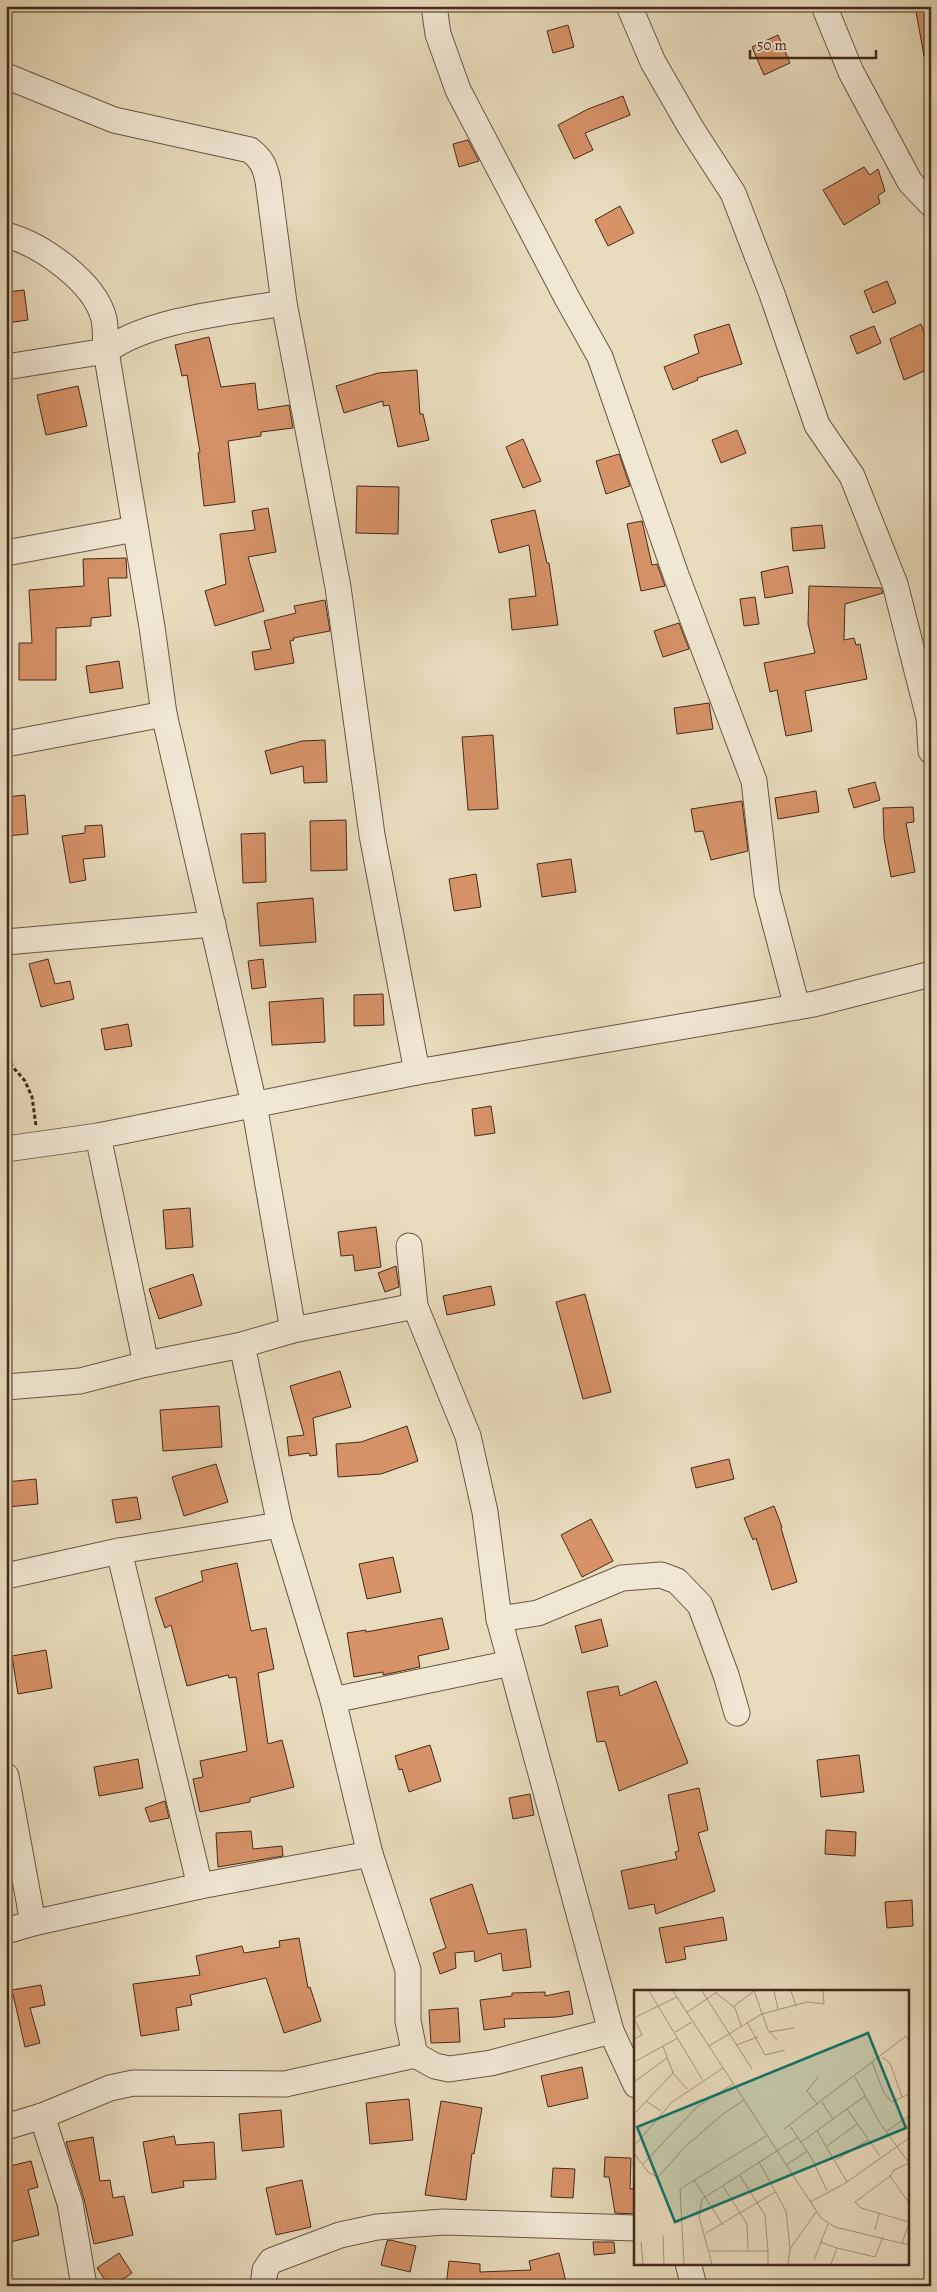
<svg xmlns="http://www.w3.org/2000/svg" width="937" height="2292" viewBox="0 0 937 2292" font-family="Alegreya,serif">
  <rect width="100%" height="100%" fill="#e9dcbd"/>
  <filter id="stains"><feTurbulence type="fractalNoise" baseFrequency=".004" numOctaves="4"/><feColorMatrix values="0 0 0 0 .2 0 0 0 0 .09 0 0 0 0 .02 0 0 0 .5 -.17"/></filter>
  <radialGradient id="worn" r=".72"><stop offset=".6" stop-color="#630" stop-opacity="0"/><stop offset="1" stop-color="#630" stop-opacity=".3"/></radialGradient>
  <g fill="#d79268" stroke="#432a1b">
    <path d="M915 6H931V55L924 56Z"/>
    <path d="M568 25 574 47 553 53 547 31Z"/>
    <path d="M778 35 790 63 764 75 752 47Z"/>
    <path d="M623 96 630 115 585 133 593 150 574 159 558 125 588 109Z"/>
    <path d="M468 140 479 161 459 167 453 144Z"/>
    <path d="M864 167 870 175 878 169 885 191 878 196 880 203 844 225 823 190Z"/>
    <path d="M620 206 634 233 608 246 595 220Z"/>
    <path d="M887 281 896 303 873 313 864 291Z"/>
    <path d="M24 290 28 320 6 323V292Z"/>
    <path d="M729 324 742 364 697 378 698 380 673 390 664 367 699 353 694 335Z"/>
    <path d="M921 324 931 352V368L904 380 890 339Z"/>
    <path d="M874 326 881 343 857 354 850 336Z"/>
    <path d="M209 337 221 387 255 383 258 410 289 405 293 428 261 432V436L228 441 235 502 204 506 198 453 200 452 187 375 182 376 175 345Z"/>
    <path d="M417 370 420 414H423L429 440 398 447 389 405 383 406V401L344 413 336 386 378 373Z"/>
    <path d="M78 386 87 426 46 435 37 395Z"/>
    <path d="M737 430 746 453 721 463 712 440Z"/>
    <path d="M523 439 541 481 523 488 506 447Z"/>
    <path d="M619 454 630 486 606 494 596 461Z"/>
    <path d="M357 486 399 487 398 534 356 533Z"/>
    <path d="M268 508 276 552 248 557 264 611 215 626 205 591 226 584 220 534 255 530 252 511Z"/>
    <path d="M535 510 547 563H549L558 625 512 630 509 599 536 596 529 545 499 553 491 520Z"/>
    <path d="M642 521 652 565 657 564 665 586 641 591 627 524Z"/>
    <path d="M822 525 825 548 793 551 791 528Z"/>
    <path d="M126 558 127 578H108L111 616 91 618V626L56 628V680H19V643H32L29 590 84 586 83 559Z"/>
    <path d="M788 566 793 593 765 598 761 572Z"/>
    <path d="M809 586 881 588 883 593 845 604 844 640 854 638 856 645 860 644 867 679 805 691 812 731 786 736 777 690 770 692 764 663 815 653 808 624Z"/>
    <path d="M755 597 759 624 744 626 740 599Z"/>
    <path d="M325 600 330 631 293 638 294 640 290 641 294 663 255 670 252 652 271 649 264 621 296 613 294 606Z"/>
    <path d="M679 623 689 649 663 657 654 631Z"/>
    <path d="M119 661 123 688 90 693 86 666Z"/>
    <path d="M709 703 713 729 677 734 674 708Z"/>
    <path d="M493 735 498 809 468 810 462 737Z"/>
    <path d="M325 740 327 782 304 783 303 766 271 774 265 751 302 741Z"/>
    <path d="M875 782 880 800 854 808 848 789Z"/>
    <path d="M816 791 819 812 778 819 775 798Z"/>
    <path d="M25 795 28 834 6 836V797Z"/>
    <path d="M742 801 748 851 711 860 703 831 695 832 691 809Z"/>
    <path d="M913 807 914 822 906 823 915 872 891 877 884 838 883 808Z"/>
    <path d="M346 820 347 870 311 871 310 821Z"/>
    <path d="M102 825 105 857 83 859 86 880 70 883 62 836 85 833V826Z"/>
    <path d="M265 833 266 882 243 883 241 834Z"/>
    <path d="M571 859 576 892 542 897 537 864Z"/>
    <path d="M476 874 481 907 454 911 449 879Z"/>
    <path d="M313 898 316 942 260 946 257 903Z"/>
    <path d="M48 959 55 984 70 981 74 999 41 1007 29 964Z"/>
    <path d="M263 959 266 987 252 989 248 961Z"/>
    <path d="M383 994 384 1025 354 1026V995Z"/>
    <path d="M323 998 325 1042 272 1045 269 1002Z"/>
    <path d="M128 1024 132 1046 105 1050 101 1029Z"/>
    <path d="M491 1106 495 1133 475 1136 472 1109Z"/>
    <path d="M190 1208 193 1247 166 1249 163 1210Z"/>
    <path d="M376 1227 381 1267 355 1271 353 1255 341 1256 338 1232Z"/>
    <path d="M396 1266 399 1287 385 1292 378 1273Z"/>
    <path d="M193 1274 202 1305 159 1319 149 1289Z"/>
    <path d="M491 1286 495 1305 447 1315 443 1296Z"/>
    <path d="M585 1294 611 1392 583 1399 556 1302Z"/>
    <path d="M340 1371 351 1407 313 1418 317 1455 310 1456 309 1453 289 1456 287 1437 304 1435 290 1386Z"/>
    <path d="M219 1406 222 1447 163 1451 160 1410Z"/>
    <path d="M407 1426 418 1461 381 1474 338 1477 336 1444 361 1442Z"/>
    <path d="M729 1459 734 1479 696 1488 691 1468Z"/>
    <path d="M216 1464 228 1502 184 1516 172 1477Z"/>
    <path d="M36 1479 38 1504 8 1507 6 1482Z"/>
    <path d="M137 1497 141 1519 116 1523 112 1500Z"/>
    <path d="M774 1506 782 1527 781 1528 797 1582 772 1590 756 1538 753 1540 744 1518Z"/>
    <path d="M591 1519 613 1561 582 1577 561 1535Z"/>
    <path d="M393 1557 401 1592 367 1599 359 1564Z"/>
    <path d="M237 1563 251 1631 266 1628 274 1669 258 1673 268 1744 282 1740 294 1787 250 1798V1802L200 1812 193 1779 203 1777 200 1761 247 1751 236 1677 229 1678 228 1675 187 1686 171 1625 165 1628 155 1598 203 1581 201 1571Z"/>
    <path d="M442 1618 449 1649 418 1656 420 1667 383 1675V1672L354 1677 347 1633 366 1630V1632Z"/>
    <path d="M601 1619 608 1646 582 1653 575 1626Z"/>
    <path d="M46 1650 52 1688 18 1694 12 1656Z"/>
    <path d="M656 1681 688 1763 619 1791 605 1741 597 1742 587 1692 618 1686 620 1696Z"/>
    <path d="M430 1745 441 1781 409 1792 402 1769 399 1770 395 1756Z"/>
    <path d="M859 1755 864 1792 821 1797 817 1760Z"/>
    <path d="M138 1759 143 1788 99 1796 94 1767Z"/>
    <path d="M699 1788 708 1830 698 1833 715 1891 656 1914 654 1904 629 1909 621 1871 677 1859 675 1852 679 1851 668 1795Z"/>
    <path d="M530 1794 534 1815 513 1819 509 1798Z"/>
    <path d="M165 1801 169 1818 150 1822 145 1808Z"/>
    <path d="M826 1830 856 1832 855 1856 825 1854Z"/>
    <path d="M251 1831 253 1849 282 1846 283 1856 218 1867 216 1833Z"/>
    <path d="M472 1884 488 1934 526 1929 531 1967 503 1971 501 1953 475 1962 474 1951 455 1953 456 1968 440 1974 433 1953 446 1948 430 1899Z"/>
    <path d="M912 1900 913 1926 887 1928 885 1902Z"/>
    <path d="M723 1917 727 1940 684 1947 686 1959 666 1963 659 1928Z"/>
    <path d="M299 1938 308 1988 310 1987 321 2021 284 2033 266 1978 190 1995 192 2005 176 2008 179 2030 141 2036 133 1984 200 1975 196 1956 242 1946 244 1953 280 1947 279 1941Z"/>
    <path d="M41 1985 45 2005 30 2008 40 2043 25 2047 12 1990Z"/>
    <path d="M569 1991 573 2014 557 2017 504 2019 505 2027 484 2030 480 2000 512 1996V1993L545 1992V1996Z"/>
    <path d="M458 2008 460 2042 431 2043 429 2010Z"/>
    <path d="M582 2067 588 2098 548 2107 541 2076Z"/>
    <path d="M409 2099 413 2140 370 2144 366 2103Z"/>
    <path d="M441 2101 482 2108 474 2154 472 2153 466 2200 425 2195Z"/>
    <path d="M281 2110 284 2147 242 2151 239 2114Z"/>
    <path d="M174 2136 176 2145 214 2142 216 2179 183 2181 184 2187 152 2193 143 2142Z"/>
    <path d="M93 2137 100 2181 110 2180 113 2198 124 2196 133 2235 94 2244 84 2199 66 2142Z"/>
    <path d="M605 2157 631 2158 630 2189 636 2188V2214L615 2213 609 2177H604Z"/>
    <path d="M31 2161 38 2187 28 2190 39 2235 6 2243V2167Z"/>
    <path d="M553 2168 575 2169 573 2198 551 2197Z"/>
    <path d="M302 2180 311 2227 276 2235 266 2188Z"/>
    <path d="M390 2240 416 2246 410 2272 381 2265 387 2241Z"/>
    <path d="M593 2242H614L615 2253 594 2255Z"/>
    <path d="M119 2253 132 2273 113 2286H109L97 2268Z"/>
    <path d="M559 2253 567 2286H446L449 2261 480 2264V2272L531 2270 529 2261Z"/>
  </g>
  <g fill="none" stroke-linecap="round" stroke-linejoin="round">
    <g stroke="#6c5644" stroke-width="27">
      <g id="minor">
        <path d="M434 6 438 34 458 90 567 298 600 357 676 575 754 781 767 893 797 1007"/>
        <path d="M629 6 653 62 691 128 733 193 772 294 817 425 852 476 895 584 929 718 931 751"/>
        <path d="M824 6 851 72 910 182 931 204"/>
        <path d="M6 76 114 120 250 150C262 159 265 167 268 181L284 303 338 587 372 835 417 1072"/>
        <path d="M6 235C41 244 95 282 104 319 106 329 105 340 106 351L152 627 164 714 254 1104 293 1330"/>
        <path d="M6 367 106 351C149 319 231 312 284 303"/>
        <path d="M6 553 135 529"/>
        <path d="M6 744 164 714"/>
        <path d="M6 942 213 924"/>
        <path d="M98 1136 146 1364"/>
        <path d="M6 1149 98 1136 417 1072 814 1004 931 974"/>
        <path d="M409 1246 415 1306 468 1436 485 1512 499 1619 511 1663 611 2031 636 2085"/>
        <path d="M242 1345 280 1525 333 1700 370 1854 408 1970V2021L415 2055"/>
        <path d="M6 1387 80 1381 146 1364 242 1345 293 1330 415 1306"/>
        <path d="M119 1551 200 1886"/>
        <path d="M6 1576 119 1551 280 1525"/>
        <path d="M499 1619 538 1613 622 1578 661 1575 677 1581 700 1605 726 1675 737 1713"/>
        <path d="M333 1700 511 1663"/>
        <path d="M6 1776 33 1923"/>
        <path d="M6 1931 33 1923 200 1886 370 1854"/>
        <path d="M42 2116 70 2203 84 2286"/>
        <path d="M6 2127 42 2116 110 2088 133 2083 285 2084 415 2055 435 2066 449 2069 491 2063 611 2031"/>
        <path d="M688 2263 694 2286"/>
        <path d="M263 2286 265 2270 271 2261 340 2235 377 2227 444 2222 636 2228"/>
      </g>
    </g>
    <path stroke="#432a1b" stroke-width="3" stroke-dasharray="4 2.5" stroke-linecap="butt" d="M6 1044 12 1066 25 1081 32 1097 36 1126"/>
    <use href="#minor" stroke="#f1e8d4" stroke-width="25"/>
  </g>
  <g transform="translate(634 1990)">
    <rect width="275" height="275" fill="#e9dcbd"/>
    <path fill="none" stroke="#a7957c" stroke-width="1" d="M15 1 68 89M39 1 187 228 201 237 275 255M68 1 118 79M120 1 134 40 143 50M140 1 144 19M157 1 162 16M82 3 101 18 107 36M99 17 120 1M52 23 83 2M113 32 131 65 151 60M41 42 58 32M135 42 160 38M0 49 8 45 0 28 43 7M102 55 124 47M75 56 128 24 173 12 190 14 189 1M248 67 256 73 268 107M0 72 44 48M238 72 250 103 258 112 275 104M39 83 53 99M184 87 173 101 184 115M221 87 246 133 275 173M0 92 33 68M12 111 27 121M188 112 199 129M213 119 246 166M0 124 39 83 29 56M156 136 177 167 193 201M150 139 272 46 275 51M183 141 213 192M253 141 275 126M167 152 231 106M0 156 38 112 89 78M193 156 223 134M0 163 15 183 24 187 52 156 89 124 110 110M202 170 234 150M125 172 152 221 156 259M275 173 260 180 256 186 221 212 227 218 275 232M9 174 63 117 99 94M152 175 173 161M106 186 131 225 134 261M256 186 275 213M60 190 89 235M89 196 113 234 114 259M176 212 210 194 275 148M241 240 245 224M72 243 141 202M29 245 30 274M7 252 9 274M186 252 203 258M268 253 275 233M76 261H134V274M180 270 194 234M50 274 46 199 132 146M78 274 65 226 68 209 163 148M154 274 156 259 182 222M197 274 203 258 241 267 249 247"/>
    <path fill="#0f766e" fill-opacity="0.15" stroke="#0f766e" stroke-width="2.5" d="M234 43 272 138 41 232 3 137Z"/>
    <rect width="275" height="275" fill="none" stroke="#432a1b" stroke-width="2.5"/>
  </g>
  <rect width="937" height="2292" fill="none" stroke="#e9dcbd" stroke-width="25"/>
  <rect x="8" y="8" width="922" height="2277" fill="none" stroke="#432a1b" stroke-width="2.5"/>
  <rect x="12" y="12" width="912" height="2267" fill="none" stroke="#432a1b"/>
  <path d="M750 50v8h126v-8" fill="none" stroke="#432a1b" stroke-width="2.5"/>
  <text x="757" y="50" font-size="15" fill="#432a1b" stroke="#f1e8d4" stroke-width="4" paint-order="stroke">50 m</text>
  <rect width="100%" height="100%" filter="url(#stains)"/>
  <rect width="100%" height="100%" fill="url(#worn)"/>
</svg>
